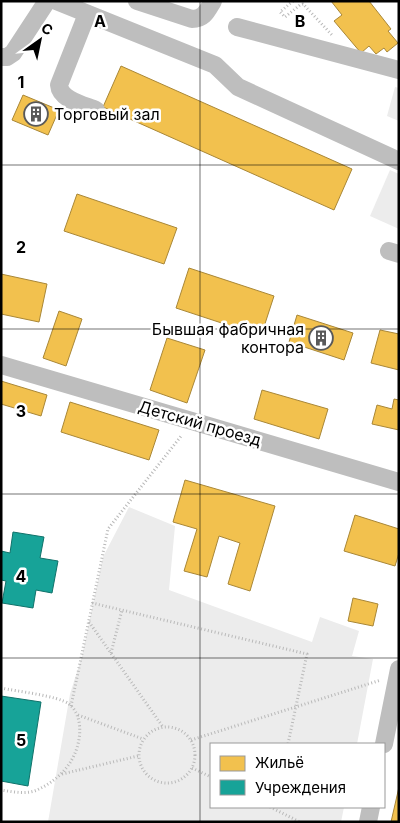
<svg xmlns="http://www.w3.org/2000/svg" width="400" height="823" viewBox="0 0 400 823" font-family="Inter,sans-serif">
  <rect width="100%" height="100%" fill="#fff"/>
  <g fill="#ececec">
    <path d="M395 87 399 88V121L387 116Z"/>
    <path d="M390 170 399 174V229L370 216Z"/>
    <path d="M129 507 175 526 169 590 312 642 320 617 359 631 352 656 373 659 357 744H211V807H344L341 822H48L70 694 82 656 103 557Z"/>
  </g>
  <g fill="#f2c14e" stroke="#a98737">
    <path d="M331 1H369L391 29 388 31 398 43 387 52 384 48 376 54 369 46 361 53 334 21 342 15Z"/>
    <path d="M121 66 352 169 334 210 103 107Z"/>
    <path d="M23 95 59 110 48 135 12 120Z"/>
    <path d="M77 194 177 228 164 264 64 231Z"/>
    <path d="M189 268 274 296 261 336 176 308Z"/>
    <path d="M1 274 47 284 39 322 1 314Z"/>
    <path d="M59 311 82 319 66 366 43 358Z"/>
    <path d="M297 315 353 333 344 360 289 342Z"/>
    <path d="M380 330 399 334V370L371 363Z"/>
    <path d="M167 338 205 350 187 403 150 390Z"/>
    <path d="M1 381 47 395 41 416 1 404Z"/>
    <path d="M262 390 328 409 319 439 254 419Z"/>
    <path d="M394 399 399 400V430L372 424 377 405 392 409Z"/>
    <path d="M70 402 159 430 149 460 61 432Z"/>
    <path d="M185 480 275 506 250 591 228 584 240 543 219 536 207 577 184 571 197 529 173 522Z"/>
    <path d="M355 515 399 529V553L395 566 344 551Z"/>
    <path d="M353 598 378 604 373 626 348 621Z"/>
    <path d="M399 787V822H391Z"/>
  </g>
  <g fill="#17a398" stroke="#10726a">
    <path d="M13 532 44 537 40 558 58 561 52 593 36 590 33 608 2 603 6 581 1 580V551L10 553Z"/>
    <path d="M1 696 41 702 28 786 1 781Z"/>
  </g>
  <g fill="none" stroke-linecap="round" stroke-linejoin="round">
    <g stroke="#b9b9b9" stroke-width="3" stroke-dasharray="1 2.5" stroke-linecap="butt">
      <path d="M293 1 280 12 285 17 300 5 303 4 332 35"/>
      <path d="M92 603 307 654 288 744"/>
      <path d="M89 622 163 727"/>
      <path d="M111 653 122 610"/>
      <path d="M1 688C15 691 59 696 69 704 85 717 81 745 71 761 64 773 52 783 39 789 28 795 14 792 1 790"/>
      <path d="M71 706 108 529 182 435"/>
      <path d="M78 715 143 739"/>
      <circle cx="167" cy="755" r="28"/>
      <path d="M191 740 381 680"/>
      <path d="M192 768 211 777"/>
      <path d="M62 774 138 756"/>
      <path d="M270 807 300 822"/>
    </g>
    <g stroke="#bebebe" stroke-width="18">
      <path d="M56 1 215 65 238 87 399 161"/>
      <path d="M137 1 192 19C204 19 207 11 213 1"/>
      <path d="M87 14 59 85C60 100 84 105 96 110"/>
      <path d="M237 27 399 70"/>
      <path d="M1 57H7L13 53 47 1"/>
      <path d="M389 251 399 254"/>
      <path d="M1 365 399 482"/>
      <path d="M384 744 399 669"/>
      <path d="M368 822 371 807"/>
    </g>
  </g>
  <path fill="none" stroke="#000" stroke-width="1" stroke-opacity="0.55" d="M200 1V822M1 165H399M1 329H399M1 494H399M1 658H399"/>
  <defs>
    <g id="building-ring" transform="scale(1.25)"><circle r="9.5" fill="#fff" stroke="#595959" stroke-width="1.5"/><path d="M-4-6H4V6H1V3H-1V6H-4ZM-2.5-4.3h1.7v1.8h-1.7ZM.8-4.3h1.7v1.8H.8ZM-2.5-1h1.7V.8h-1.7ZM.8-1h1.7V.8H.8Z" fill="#595959"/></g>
  </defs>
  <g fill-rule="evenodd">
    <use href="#building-ring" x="36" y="114"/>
    <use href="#building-ring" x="321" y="338"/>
  </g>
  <g text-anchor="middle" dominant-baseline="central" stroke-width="5" stroke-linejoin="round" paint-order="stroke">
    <g font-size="16" fill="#000" stroke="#fff" text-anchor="start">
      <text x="54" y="114">Торговый зал</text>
      <text x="304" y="329" text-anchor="end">Бывшая фабричная<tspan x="304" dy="18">контора</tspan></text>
    </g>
    <g font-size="16" fill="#000" stroke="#fff">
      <text transform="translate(200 423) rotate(16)">Детский проезд</text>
    </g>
  </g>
  <g font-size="16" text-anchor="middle" font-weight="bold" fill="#000" stroke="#fff" stroke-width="5" stroke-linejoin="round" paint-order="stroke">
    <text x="100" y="27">A</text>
    <text x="300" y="27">B</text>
    <text x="21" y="88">1</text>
    <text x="21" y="253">2</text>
    <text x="21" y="417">3</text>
    <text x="21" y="582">4</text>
    <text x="21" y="746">5</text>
  </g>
  <rect width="400" height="823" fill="none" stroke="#000000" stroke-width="5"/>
  <rect x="210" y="743" width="175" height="65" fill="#ffffff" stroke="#999999"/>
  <rect x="220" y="756" width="25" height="15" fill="#f2c14e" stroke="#999999"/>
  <text x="255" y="768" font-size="15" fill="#000000">Жильё</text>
  <rect x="220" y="780" width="25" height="15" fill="#17a398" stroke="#999999"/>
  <text x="255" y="793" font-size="15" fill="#000000">Учреждения</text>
  <g transform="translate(40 40) rotate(33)" stroke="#ffffff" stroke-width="4" paint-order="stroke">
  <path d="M0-4L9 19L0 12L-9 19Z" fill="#000000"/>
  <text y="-8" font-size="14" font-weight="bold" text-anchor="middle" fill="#000000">С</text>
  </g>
</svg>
